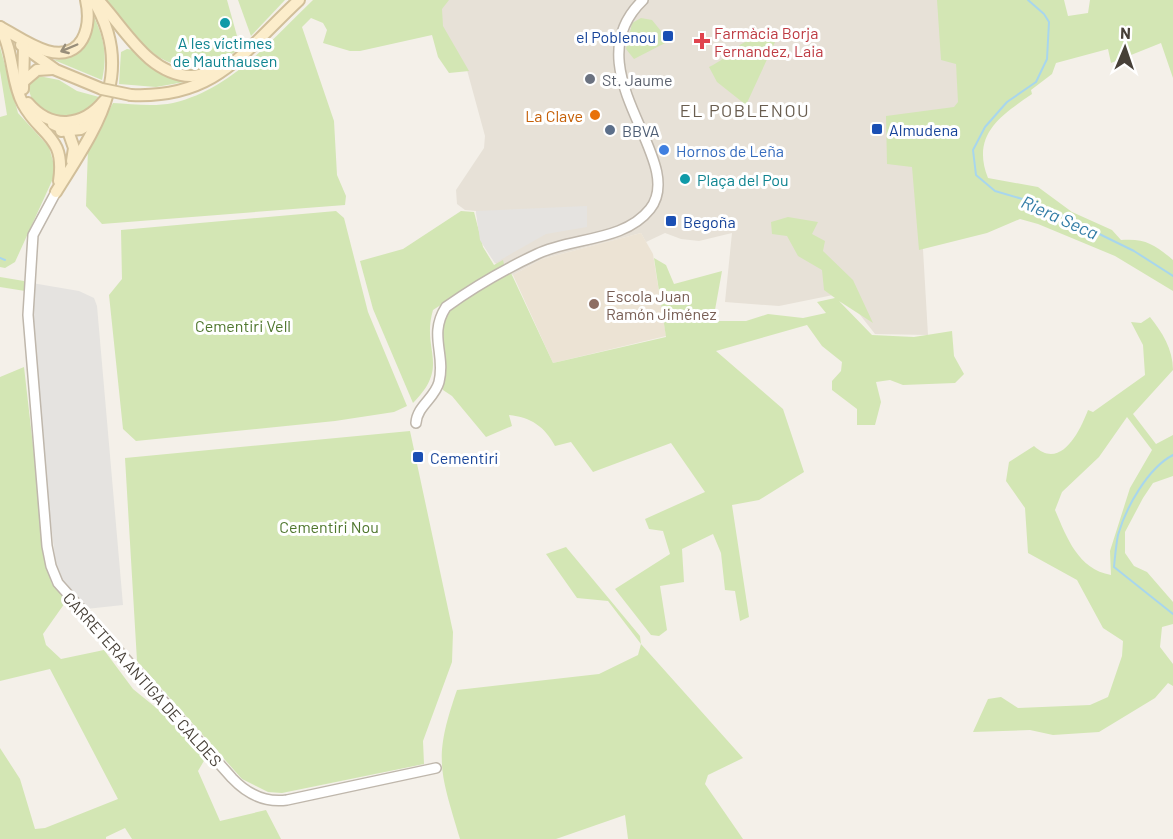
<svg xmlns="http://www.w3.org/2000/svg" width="1173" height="839" viewBox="0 0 1173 839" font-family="Barlow,sans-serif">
  <rect width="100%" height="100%" fill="#f4f0e9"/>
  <path fill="#e7e1d7" d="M442 0H946L953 14 959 103 918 164 928 335 875 334 843 293 779 306 725 302 732 233 699 241 681 239 665 233 646 242 641 233 542 259 513 275 495 263 480 240 476 211 465 210 457 204 456 190 484 148 485 136 467 70 440 32 437 12Z"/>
  <path fill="#ece3d4" d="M641 233 653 254 666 336 553 363 513 275 542 259Z"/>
  <g fill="#d3e6b4" fill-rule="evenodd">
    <path d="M105 0H227L237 36V51C169 89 146 49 105 0Z"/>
    <path d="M238 0H285L251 36Z"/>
    <path d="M313 0H449L442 9 443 26 469 71 449 73 438 57 432 35 360 51H350L323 43 327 30 323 23 311 18 302 27 334 121 337 175 346 196 345 205 102 224 86 206 88 149 113 103C131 104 154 107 173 103 232 89 271 40 313 0Z"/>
    <path d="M937 0H1064L1068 16 1088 13 1090 0H1173V78L1161 43 1111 63 1108 49 1056 63 1052 74 1031 90 1032 94C1000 116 971 135 988 178L1038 187 1072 212 1112 230 1121 240C1146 238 1155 245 1173 260V291L1115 256 1038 224 1020 219 987 233 919 250 912 167 887 164 886 116 954 107 958 102 956 64 941 60Z"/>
    <path d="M93 15C104 38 108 55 102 80L54 60C84 58 92 43 93 15Z"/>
    <path d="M641 18 652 20 669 41 634 59 626 49 632 23Z"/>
    <path d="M765 36 775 42 746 105 717 82 709 67C732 57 737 39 765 36Z"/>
    <path d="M0 47 18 113 49 147 56 172 15 262 5 268 0 267V117L7 115 0 71Z"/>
    <path d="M127 49 133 50 167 75 190 81 156 87 119 84 121 52Z"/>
    <path d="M39 76 59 80 77 91 99 97C94 103 88 110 81 113 60 123 26 109 29 83Z"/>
    <path d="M336 211 344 218 368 312 407 406 394 412 335 421 136 441 123 429 109 295 122 279 121 230Z"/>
    <path d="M461 211 474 212 483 247 494 265 503 260 504 264 433 310C421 351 451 365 413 403L373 309 360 261 403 249Z"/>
    <path d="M788 217 818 222 812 234 825 241 823 251 853 280 873 323 839 301 872 335 914 337 952 331 954 356 964 374 955 383 903 385 890 380 876 382 881 402 875 425H857V409L832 390V381L841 371 842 362 822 346 807 325 716 351 783 409 804 472 759 500 732 505 749 617 740 621 735 591 725 590 721 553 713 534 682 549 684 582 660 586 667 630 659 636 651 635 615 589 670 554 663 531 649 529 645 519 705 492 671 443 593 472 571 442 555 446C545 427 531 417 509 415L512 426 486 437 452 396 443 390C445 370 442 354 441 334 440 302 487 287 511 273L553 363 666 337 654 258 666 265 674 284 722 271 713 321H746L768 314 803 318 826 313 817 302 835 298 824 290 822 270 798 256 787 236 772 234 771 222Z"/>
    <path d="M0 277 24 281 25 291 0 287Z"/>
    <path d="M1150 317C1162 332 1173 349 1173 370L1133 414 1156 444 1173 435V476L1153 483 1143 498 1125 532V553L1134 566 1147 572 1173 602V624L1162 627 1160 647 1173 664V686L1168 683 1155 698 1099 732 1053 735 1030 730 973 732 988 699 1001 697 1018 708 1090 705 1108 697 1122 656 1123 641 1103 628 1077 580 1028 553 1025 508 1006 481 1009 462 1034 446C1061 471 1080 431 1088 410L1093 412 1145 375 1143 345 1131 322 1141 323ZM1127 417 1152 450 1130 488 1110 551 1111 575C1078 569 1067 538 1055 510L1062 492 1099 457Z"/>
    <path d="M24 367 47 568 52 584 67 600 43 634 46 645 61 659 104 650 133 689 165 715 205 759 198 771 220 821 266 810 281 839H132L125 828 106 837V839H0V748L20 779 35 829 45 828 118 799 50 669 0 681V377Z"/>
    <path d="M410 431 453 632 452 662 423 741 424 764 282 793 268 792 242 779 137 661 125 458Z"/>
    <path d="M566 547 640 636 641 644 743 758 708 775 705 784 743 839H628L625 815 556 839H460C440 771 433 759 457 690L599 674 638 655 641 644 608 601 577 598 546 554Z"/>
  </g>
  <g fill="#e5e3e0">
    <path d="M587 206V227L546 234 495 263 480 240 476 211Z"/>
    <path d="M32 283 79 291 94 298 97 306 123 605 86 609 65 587 56 566 40 432 32 316Z"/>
  </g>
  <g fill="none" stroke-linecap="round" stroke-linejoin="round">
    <g stroke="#a8d6ed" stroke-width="2">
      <path d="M1028 0 1044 14 1049 22 1047 59 1036 82 1007 102 985 127 973 150 976 175 995 191 1036 203 1134 251 1173 276"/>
      <path d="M0 258 5 260"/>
      <path d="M1173 455C1148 468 1126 507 1118 535 1116 545 1115 557 1114 567L1173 614"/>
    </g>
    <g stroke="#bfb7ac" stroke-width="12">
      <g id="tertiary">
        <path d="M56 192 33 235 28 315 47 546 51 566 58 583 232 778C247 794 265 803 287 800L436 768"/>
        <path d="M416 423C417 406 435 398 439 382 446 354 428 335 446 307 474 287 505 269 537 254 572 237 624 242 650 209 689 160 570 70 643 0"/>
      </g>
    </g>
    <g stroke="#d1bf9a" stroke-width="14">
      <g id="secondary">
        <path d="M98 0C124 27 148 75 191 76 201 76 210 72 219 69"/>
        <path d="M0 27C14 53 11 82 23 104 40 136 66 135 59 181"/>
        <path d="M0 27C15 35 30 46 47 51 83 61 92 27 86 0"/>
        <path d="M21 45 56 70 102 89"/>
        <path d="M23 82 37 70 53 69"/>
        <path d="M23 89 24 47"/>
        <path d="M131 95C216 99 243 52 299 0"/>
        <path d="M28 103C51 130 83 127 104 101"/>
        <path d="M53 124 68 131 74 148 72 161"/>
        <path d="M61 131 81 129 97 120"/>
        <path d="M56 192C95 129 138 73 93 0"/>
      </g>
    </g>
    <use href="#tertiary" stroke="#fff" stroke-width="9"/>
    <use href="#secondary" stroke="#fcedcb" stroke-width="10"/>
    <g stroke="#d1bf9a" stroke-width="14" stroke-linecap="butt">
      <path id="secondary-bridge" d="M102 89 131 95"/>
    </g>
    <use href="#secondary-bridge" stroke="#fcedcb" stroke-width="10"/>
  </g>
  <defs><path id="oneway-shaft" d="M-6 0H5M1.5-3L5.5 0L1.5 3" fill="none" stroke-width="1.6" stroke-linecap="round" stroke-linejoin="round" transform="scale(1.5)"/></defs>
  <use stroke="#988e7a" href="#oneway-shaft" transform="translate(69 48) rotate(157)"/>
  <g fill="#0f9aa8" stroke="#fff" stroke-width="2">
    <circle cx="225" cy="23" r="6"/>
    <circle cx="685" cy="179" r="6"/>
  </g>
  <g fill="#1a4fb4" stroke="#fff" stroke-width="2">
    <rect x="662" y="30" width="12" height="12" rx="3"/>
    <rect x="871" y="123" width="12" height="12" rx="3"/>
    <rect x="665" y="215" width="12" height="12" rx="3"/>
    <rect x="412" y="451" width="12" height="12" rx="3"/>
  </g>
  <path fill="#e0444e" stroke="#fff" stroke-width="2" d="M699 32h6v6h6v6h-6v6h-6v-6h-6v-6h6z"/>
  <circle fill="#6b7280" stroke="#fff" stroke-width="2" cx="590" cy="79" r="6"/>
  <circle fill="#e8710a" stroke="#fff" stroke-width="2" cx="595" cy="115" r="6"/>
  <circle fill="#5c6f8a" stroke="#fff" stroke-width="2" cx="610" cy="130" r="6"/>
  <circle fill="#3f7fe0" stroke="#fff" stroke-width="2" cx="664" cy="150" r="6"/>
  <circle fill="#8d6e63" stroke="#fff" stroke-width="2" cx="594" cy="304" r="6"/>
  <g text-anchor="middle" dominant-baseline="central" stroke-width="6" stroke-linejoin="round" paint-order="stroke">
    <g font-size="16" fill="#be3a42" stroke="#fff" text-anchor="start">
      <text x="714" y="32">Farmàcia Borja<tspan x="714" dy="18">Fernandez, Laia</tspan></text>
    </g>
    <g font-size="16" fill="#164399" stroke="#fff" text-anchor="start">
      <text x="656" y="36" text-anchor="end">el Poblenou</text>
      <text x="889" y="129">Almudena</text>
      <text x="683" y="221">Begoña</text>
      <text x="430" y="457">Cementiri</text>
    </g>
    <g font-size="16" fill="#0d838f" stroke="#fff">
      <text x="225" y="42">A les víctimes<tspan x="225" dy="18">de Mauthausen</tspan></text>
      <text x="697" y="179" text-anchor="start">Plaça del Pou</text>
    </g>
    <g font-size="16" fill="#5b616d" stroke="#fff" text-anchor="start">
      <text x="602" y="79">St. Jaume</text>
    </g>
    <g font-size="16" fill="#c56008" stroke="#fff" text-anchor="end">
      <text x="583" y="115">La Clave</text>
    </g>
    <g font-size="16" fill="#4e5e75" stroke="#fff" text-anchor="start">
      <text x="622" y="130">BBVA</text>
    </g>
    <g font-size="16" fill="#366cbe" stroke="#fff" text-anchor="start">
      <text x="676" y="150">Hornos de Leña</text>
    </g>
    <g font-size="16" fill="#785e54" stroke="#fff" text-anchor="start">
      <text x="606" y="295">Escola Juan<tspan x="606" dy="18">Ramón Jiménez</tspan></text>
    </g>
    <g font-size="16" fill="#4e762d" stroke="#fff">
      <text x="243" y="325">Cementiri Vell</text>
      <text x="329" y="526">Cementiri Nou</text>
    </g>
    <g font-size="16" fill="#474038" stroke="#fff">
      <text transform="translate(143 679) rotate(48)">CARRETERA ANTIGA DE CALDES</text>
    </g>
    <g font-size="18" letter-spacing="1.5" fill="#695d4f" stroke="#fff">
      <text x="745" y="110">EL POBLENOU</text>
    </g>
    <g font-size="18" font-style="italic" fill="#337da6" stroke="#fff">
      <text transform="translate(1060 217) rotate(24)">Riera Seca</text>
    </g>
  </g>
  <g transform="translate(1125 48) rotate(2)" stroke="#ffffff" stroke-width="4.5" paint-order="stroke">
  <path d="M0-4.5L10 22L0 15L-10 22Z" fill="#474038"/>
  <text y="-9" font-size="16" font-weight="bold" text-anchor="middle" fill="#474038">N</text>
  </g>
</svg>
